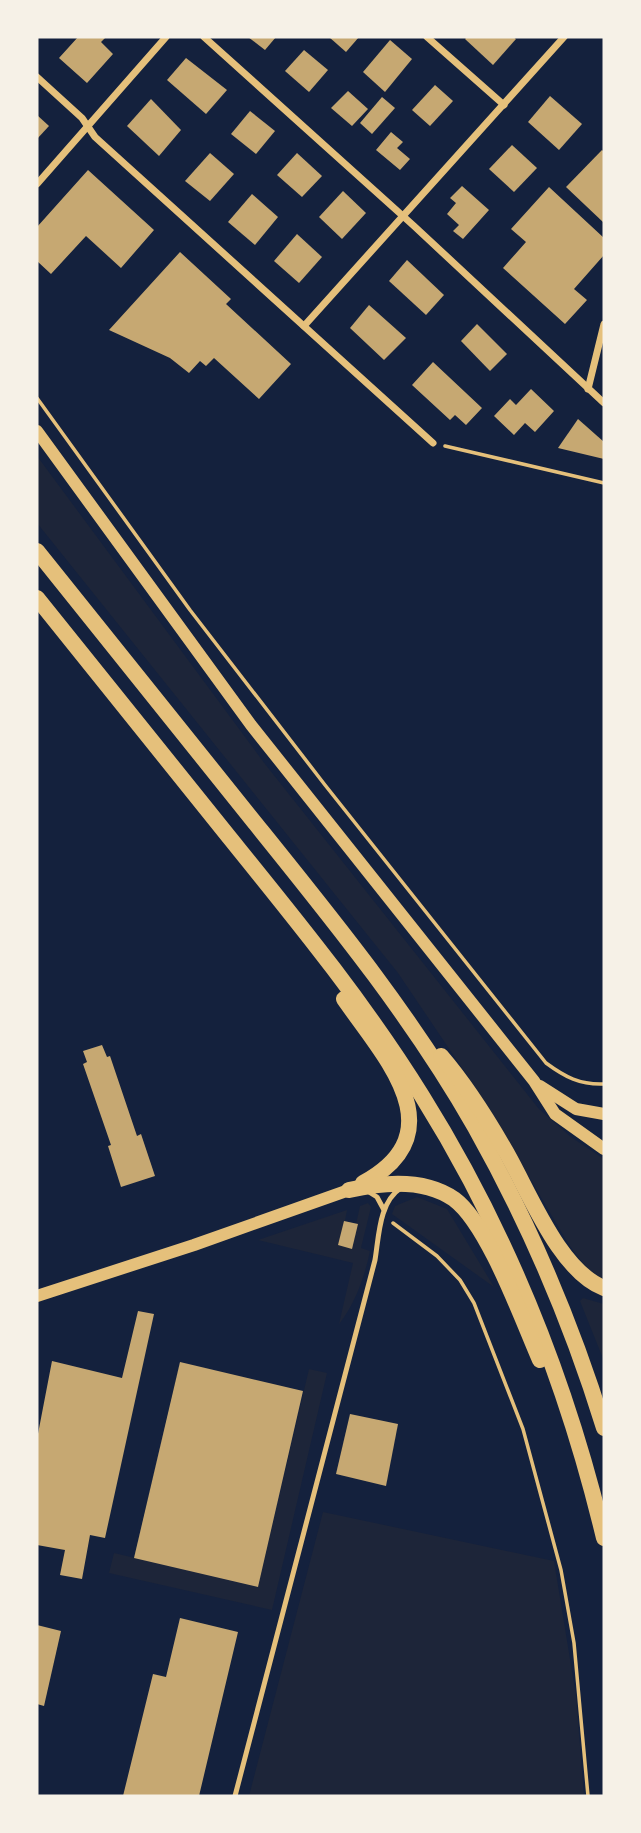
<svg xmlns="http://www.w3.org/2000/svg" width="641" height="1833" viewBox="0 0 641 1833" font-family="Barlow,sans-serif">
  <rect width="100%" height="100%" fill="#14213d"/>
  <g fill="#1d2539">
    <path d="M37 456 265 764 539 1109 571 1137 604 1159V1279L588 1270 569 1245 485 1102 398 973 37 523Z"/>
    <path d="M417 1197 447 1209 494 1287 392 1214 395 1206Z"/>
    <path d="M368 1203 371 1207 361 1248 370 1251C365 1276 355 1304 339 1324L353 1263 258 1240 347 1210 345 1221 356 1224 360 1206Z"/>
    <path d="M583 1298 604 1304V1361L580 1301Z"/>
    <path d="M309 1369 327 1373 272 1610 109 1573 114 1553 258 1587Z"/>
    <path d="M323 1512 554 1561 576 1696 584 1796H249Z"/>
  </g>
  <g fill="#c6a872">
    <path d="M78 37H106L101 42 113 54 87 83 59 58Z"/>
    <path d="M248 37H276L265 50Z"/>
    <path d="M329 37H359L346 52Z"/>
    <path d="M467 37H513L516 39 493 65 465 39Z"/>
    <path d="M390 40 412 59 385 92 363 72Z"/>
    <path d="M304 50 328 70 309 92 285 71Z"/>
    <path d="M186 58 227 90 206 114 167 80Z"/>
    <path d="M435 85 453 101 430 126 412 110Z"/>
    <path d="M348 91 368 109 352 126 331 108Z"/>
    <path d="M550 96 582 124 559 150 528 122Z"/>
    <path d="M382 97 395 108 372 134 360 123Z"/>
    <path d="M151 99 181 130 159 156 127 126Z"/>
    <path d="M250 111 275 131 256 154 231 134Z"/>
    <path d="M37 115 49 126 37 139Z"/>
    <path d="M391 132 403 142 397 148 410 159 400 170 376 150Z"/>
    <path d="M512 145 537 168 514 192 489 169Z"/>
    <path d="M602 150 604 152V223L566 187Z"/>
    <path d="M210 153 234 174 210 201 185 181Z"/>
    <path d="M297 153 322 176 302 197 277 175Z"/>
    <path d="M88 170 154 230 121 268 86 236 51 274 37 261V227Z"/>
    <path d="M462 186 489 210 463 239 453 231 459 225 447 214 456 203 450 198Z"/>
    <path d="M549 187 604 238V255L574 289 587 300 565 324 503 268 526 242 511 229Z"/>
    <path d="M343 191 366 213 342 239 319 217Z"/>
    <path d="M252 194 278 217 255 245 228 222Z"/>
    <path d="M297 234 322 257 299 283 274 261Z"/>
    <path d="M180 252 231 299 226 304 291 364 259 399 214 358 206 366 200 361 189 373 170 358 109 330Z"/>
    <path d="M407 260 444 295 426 315 389 281Z"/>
    <path d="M369 305 406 338 384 360 350 328Z"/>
    <path d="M477 324 507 354 490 371 461 341Z"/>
    <path d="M433 362 482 408 466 425 455 415 450 420 412 385Z"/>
    <path d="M531 389 554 411 535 432 525 423 514 435 494 416 510 399 516 405Z"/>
    <path d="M578 419 604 442V459L558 448Z"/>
    <path d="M102 1045 107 1057 110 1056 137 1136 141 1134 155 1176 121 1187 108 1146 111 1145 83 1064 87 1062 83 1051Z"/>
    <path d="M344 1221 358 1224 352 1249 338 1245Z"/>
    <path d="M138 1311 154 1314 105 1538 90 1535 82 1579 60 1575 65 1550 37 1545V1439L52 1361 122 1378Z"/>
    <path d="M180 1362 303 1391 258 1587 134 1558Z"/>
    <path d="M350 1414 398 1424 386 1486 336 1474Z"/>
    <path d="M180 1618 238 1632 199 1796H123L153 1674 166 1677Z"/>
    <path d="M37 1625 61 1631 44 1706 37 1704Z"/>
  </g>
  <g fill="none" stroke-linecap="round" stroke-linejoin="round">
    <g stroke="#e5c07b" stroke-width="3.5">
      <path d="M37 398 190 610 325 785 546 1063C565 1077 580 1085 604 1084"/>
      <path d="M445 446 604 483"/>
      <path d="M393 1223 437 1256 460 1280 474 1303 523 1429 561 1570 574 1643 588 1796"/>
    </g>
    <g stroke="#e5c07b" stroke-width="5">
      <path d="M369 1192 377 1197 384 1210"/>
      <path d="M235 1796 375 1260C379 1236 379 1202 401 1188"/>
    </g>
    <g stroke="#e5c07b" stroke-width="7">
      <path d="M204 37 414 226 604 403"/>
      <path d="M427 37 504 105"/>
      <path d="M37 77 82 118 95 137 433 443"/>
      <path d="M37 184 166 37"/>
      <path d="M304 326 564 37"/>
      <path d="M588 389 604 324"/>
    </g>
    <g stroke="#e5c07b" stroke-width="12">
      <path d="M37 431 251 725 534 1081 555 1114 604 1149"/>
      <path d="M540 1086 576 1109 604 1114"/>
      <path d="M37 1296 194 1245 349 1190"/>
    </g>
    <g stroke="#e5c07b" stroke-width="16">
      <path d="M37 551C110 642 182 733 255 823 334 921 413 1018 475 1127 529 1223 572 1324 604 1428"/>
      <path d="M37 598C101 677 165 757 229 837 297 921 365 1004 422 1096 507 1232 567 1383 604 1538"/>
      <path d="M344 999C385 1058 457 1132 363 1183"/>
      <path d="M441 1056C466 1085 486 1117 505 1150 529 1191 559 1271 604 1288"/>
      <path d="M349 1190C383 1182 424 1178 454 1199 488 1224 522 1319 540 1360"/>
    </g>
  </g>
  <rect width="641" height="1833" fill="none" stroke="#f6f1e7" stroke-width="77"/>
</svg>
